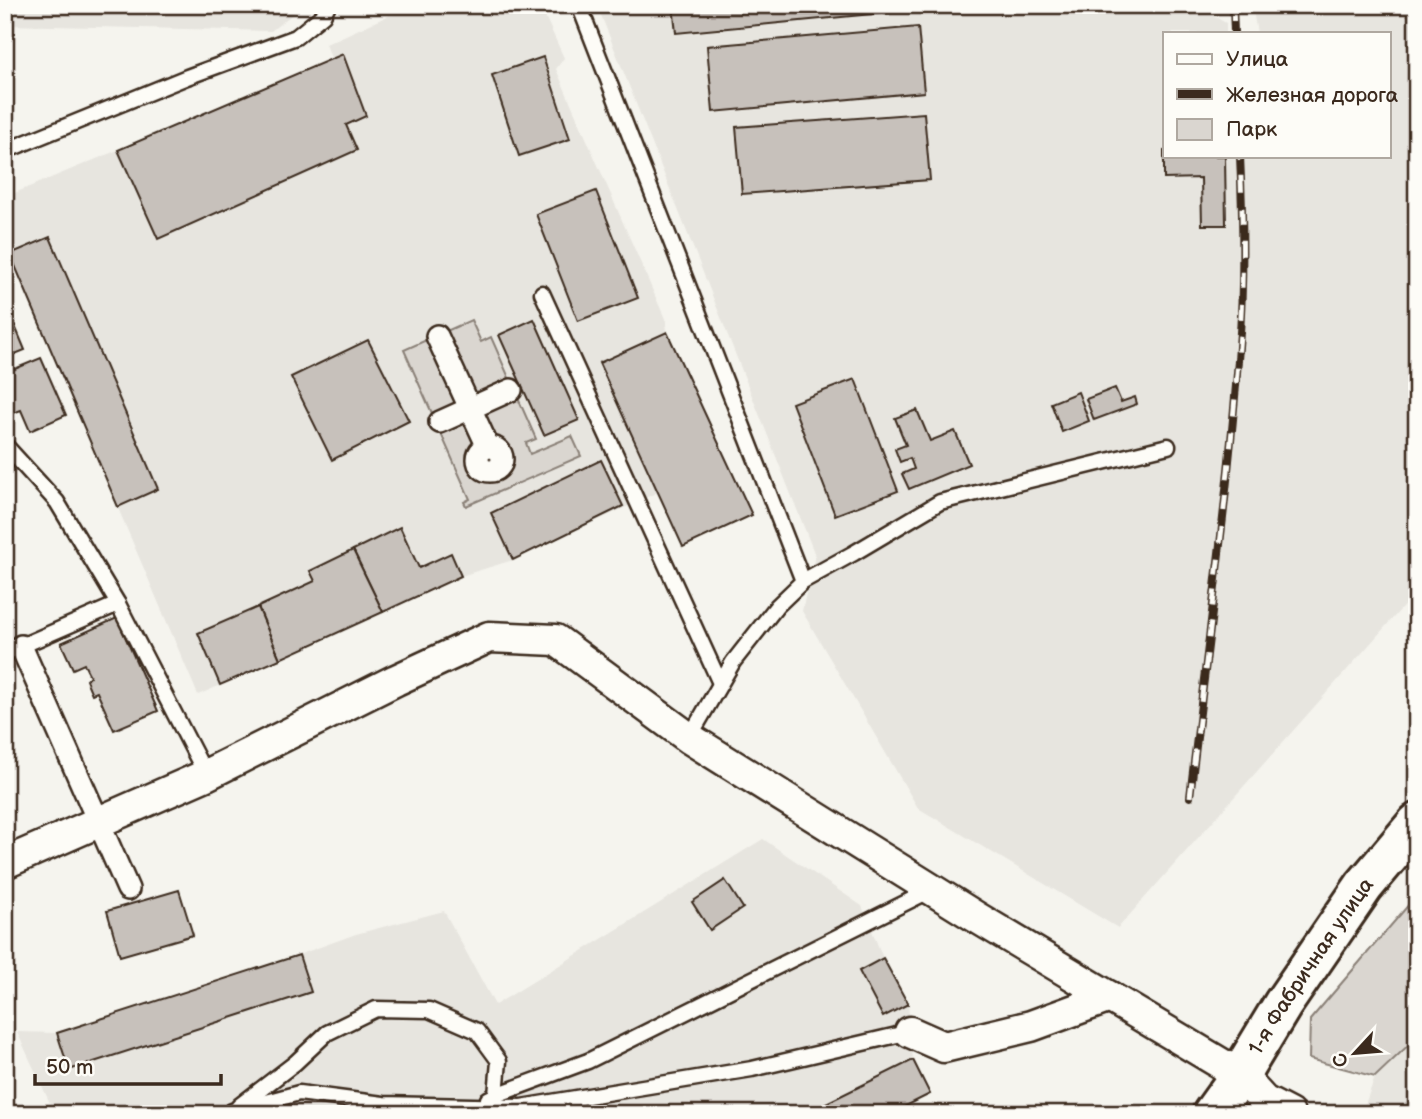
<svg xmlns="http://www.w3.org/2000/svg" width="1422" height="1119" viewBox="0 0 1422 1119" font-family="'Balsamiq Sans',sans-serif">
  <rect width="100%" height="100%" fill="#f5f4ee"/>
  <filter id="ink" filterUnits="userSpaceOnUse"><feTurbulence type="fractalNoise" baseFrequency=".0143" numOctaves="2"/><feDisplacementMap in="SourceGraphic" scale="14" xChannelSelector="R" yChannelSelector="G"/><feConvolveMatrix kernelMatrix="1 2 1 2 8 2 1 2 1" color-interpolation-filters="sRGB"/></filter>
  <g filter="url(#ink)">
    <g fill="#e7e5df">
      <path d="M5 5H304L271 31 5 25Z"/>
      <path d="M412 5H540L564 58 556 69 666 321 667 332 752 515 658 492 513 560 461 576 280 659 198 695 5 244V197L118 150 331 58 326 44Z"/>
      <path d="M597 5H1194L1226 23V33H1165V156H1389V33H1257L1252 5H1417V591L1118 928 918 808 802 611 815 555Z"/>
      <path d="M763 839 862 906 883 958 908 1004 913 1060 930 1094 890 1114H55L17 1032 57 1033 298 955 356 934 444 911 495 1005Z"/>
      <path d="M1417 1037V1114H1321L1322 1107 1363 1110 1375 1077Z"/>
    </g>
    <g fill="#dad6d0" stroke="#8a8077" stroke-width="2">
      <path d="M471 320 481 342 491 337 536 439 526 443 530 454 572 436 581 456 466 506 464 502 470 499 404 350Z"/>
      <path d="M1417 895V1037L1375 1077 1309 1059 1310 1020Z"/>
    </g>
    <g fill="#c7c1bb" stroke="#3b2a1e" stroke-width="2">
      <path d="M673 5H965L676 33Z"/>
      <path d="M918 27 924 92 713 112 707 46Z"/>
      <path d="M343 54 366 116 346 125 357 150 158 239 118 150Z"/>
      <path d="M543 57 570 139 519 156 492 75Z"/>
      <path d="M924 113 930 180 742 194 736 127Z"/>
      <path d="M1164 150 1165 156H1225L1226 225H1202L1201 178 1164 179Z"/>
      <path d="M596 191 638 298 578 321 536 214Z"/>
      <path d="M50 237 158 489 118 507 10 254Z"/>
      <path d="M5 302 25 350 5 358Z"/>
      <path d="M534 319 579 420 544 435 499 335Z"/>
      <path d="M667 332 752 515 683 547 599 363Z"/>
      <path d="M368 340 409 421 332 460 291 377Z"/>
      <path d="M41 358 66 415 30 431 21 410 13 413 5 396V373Z"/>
      <path d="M855 379 898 491 835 515 792 403Z"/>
      <path d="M1115 388 1121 402 1135 397 1137 404 1094 420 1086 399Z"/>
      <path d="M1078 392 1089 421 1062 432 1051 403Z"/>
      <path d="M917 410 930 441 955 431 969 464 909 489 902 474 914 469 910 458 900 462 895 449 906 445 895 418Z"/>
      <path d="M601 460 623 506 513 560 491 513Z"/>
      <path d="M400 527 419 568 451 553 461 576 383 612 353 550Z"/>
      <path d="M353 550 383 612 280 659 258 607 315 581 310 571Z"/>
      <path d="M258 607 280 659 220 685 198 633Z"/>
      <path d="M117 618 158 711 114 730 97 692 92 694 86 680 90 676 84 664 73 669 61 643Z"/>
      <path d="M725 880 743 908 710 930 692 902Z"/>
      <path d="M179 890 193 935 120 956 107 911Z"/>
      <path d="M299 955 311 992 69 1070 57 1033Z"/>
      <path d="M883 958 908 1004 883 1017 859 971Z"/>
      <path d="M913 1060 930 1094 890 1114H804Z"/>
      <path d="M1322 1107 1363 1110V1114H1321Z"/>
    </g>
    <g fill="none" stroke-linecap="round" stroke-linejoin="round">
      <g stroke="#3b2a1e" stroke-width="19">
        <g id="service">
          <path d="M579 5 803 581"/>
          <path d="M5 151 187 77 296 37 323 15 328 5"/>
          <path d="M542 293 720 683"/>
          <path d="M5 445 57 502 118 604 206 775"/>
          <path d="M5 653 118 604"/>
          <path d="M689 738 733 662 777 606 803 581 854 553 940 502 1168 446"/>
          <path d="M496 1095 588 1061 931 890"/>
          <path d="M239 1106 295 1063 327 1033 376 1009 429 1010 477 1031 499 1061 496 1095 488 1099"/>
          <path d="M232 1111 299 1093 383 1104 521 1107 752 1069 910 1032"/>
        </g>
      </g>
      <g stroke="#3b2a1e" stroke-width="26">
        <g id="pedestrian">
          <path d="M437 336 488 447"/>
          <path d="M440 422 511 390"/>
          <circle cx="490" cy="459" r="12"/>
          <path d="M21 646 128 889"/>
        </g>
      </g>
      <g stroke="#3b2a1e" stroke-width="35">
        <g id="minor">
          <path d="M5 863 206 775 396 680 489 637 556 640 689 738 976 917 1240 1075 1264 1101 1289 1114"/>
          <path d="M910 1032 944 1047 1031 1026 1110 997"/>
        </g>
      </g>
      <g stroke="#3b2a1e" stroke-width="44">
        <g id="secondary">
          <path id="s1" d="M1212 1114 1240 1075 1283 1004 1364 886 1417 823"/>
        </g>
      </g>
      <use href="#service" stroke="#fdfcf7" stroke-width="14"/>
      <use href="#pedestrian" stroke="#fdfcf7" stroke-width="21"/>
      <use href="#minor" stroke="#fdfcf7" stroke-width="30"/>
      <use href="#secondary" stroke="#fdfcf7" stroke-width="38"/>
      <g stroke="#3b2a1e" stroke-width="8">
        <g id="rail">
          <path d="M1233 5 1234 33"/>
          <path d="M1190 797C1207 648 1228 498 1239 347 1244 284 1243 219 1240 156"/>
        </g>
      </g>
      <use href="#rail" stroke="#fdfcf7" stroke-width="5" stroke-dasharray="16" stroke-linecap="butt"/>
    </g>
  </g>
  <g text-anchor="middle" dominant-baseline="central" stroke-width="5" stroke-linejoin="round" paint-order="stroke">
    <g font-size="21" fill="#3b2a1e" stroke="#fdfcf7">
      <text stroke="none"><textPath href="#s1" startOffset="178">1-я Фабричная улица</textPath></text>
    </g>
  </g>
  <rect width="1422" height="1119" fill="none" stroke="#fdfcf7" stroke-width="28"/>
  <rect x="14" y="14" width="1394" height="1091" fill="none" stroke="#3b2a1e" stroke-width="2.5" filter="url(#ink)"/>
  <rect x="1163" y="32" width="228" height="126" fill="#fdfcf7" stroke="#afa8a0" stroke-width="2"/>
  <rect x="1177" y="54" width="35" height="10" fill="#fdfcf7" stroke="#afa8a0" stroke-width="2"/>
  <text x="1226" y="66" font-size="21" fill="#3b2a1e">Улица</text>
  <rect x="1177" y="89" width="35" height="10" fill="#3b2a1e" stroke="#afa8a0" stroke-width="2"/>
  <text x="1226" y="102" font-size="21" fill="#3b2a1e">Железная дорога</text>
  <rect x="1177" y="119" width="35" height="21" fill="#dad6d0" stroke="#afa8a0" stroke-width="2"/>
  <text x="1226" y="136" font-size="21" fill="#3b2a1e">Парк</text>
  <g transform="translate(1355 1053) rotate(244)" stroke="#fdfcf7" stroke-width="5" paint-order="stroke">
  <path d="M0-5L12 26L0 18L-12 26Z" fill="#3b2a1e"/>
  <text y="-10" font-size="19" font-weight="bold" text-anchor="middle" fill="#3b2a1e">С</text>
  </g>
  <path d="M35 1074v10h186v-10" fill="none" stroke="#3b2a1e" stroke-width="3.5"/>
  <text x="46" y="1074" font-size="21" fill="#3b2a1e" stroke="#fdfcf7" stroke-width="5" paint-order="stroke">50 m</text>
</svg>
